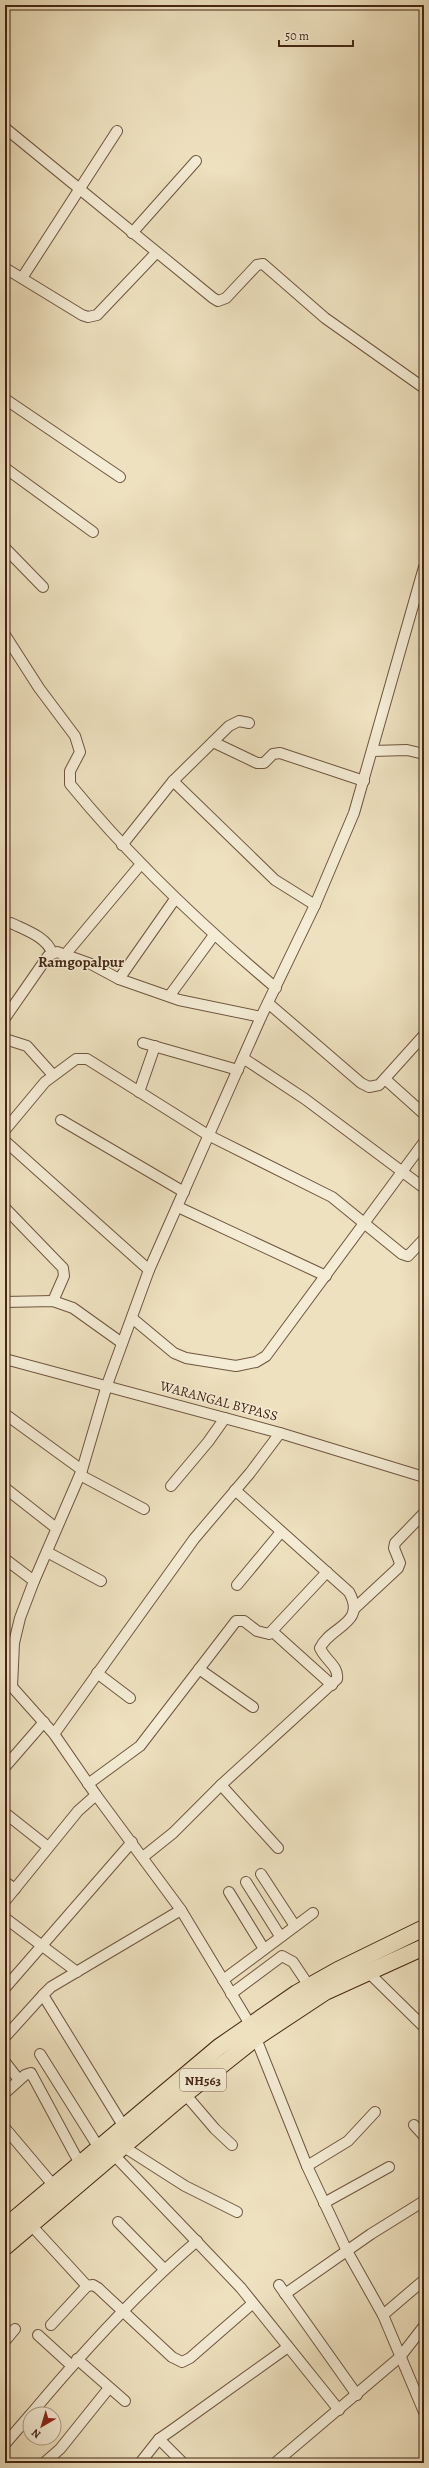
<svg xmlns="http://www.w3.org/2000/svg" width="429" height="2468" viewBox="0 0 429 2468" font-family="Alegreya,serif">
  <rect width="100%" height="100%" fill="#eee1bf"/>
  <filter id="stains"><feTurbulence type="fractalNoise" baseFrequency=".005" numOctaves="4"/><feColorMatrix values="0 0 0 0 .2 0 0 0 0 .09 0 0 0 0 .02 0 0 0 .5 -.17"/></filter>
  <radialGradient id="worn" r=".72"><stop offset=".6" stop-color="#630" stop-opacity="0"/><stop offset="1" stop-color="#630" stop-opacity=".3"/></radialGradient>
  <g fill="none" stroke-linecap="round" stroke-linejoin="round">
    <g stroke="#6f553f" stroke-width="12">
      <g id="minor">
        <path d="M5 128 213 298 218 301 226 298 257 265 263 264 325 318 424 388"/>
        <path d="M132 233 196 161"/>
        <path d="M5 268 82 315 88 317 97 315 156 253"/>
        <path d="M22 278 117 131"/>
        <path d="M5 399 120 477"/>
        <path d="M5 468 93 532"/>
        <path d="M5 548 43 587"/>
        <path d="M5 635 39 688 75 736 80 752 70 771V784C132 860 201 925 276 988"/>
        <path d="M213 742 257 763H264L273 754 280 753 364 781"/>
        <path d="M372 751 407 750 424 754"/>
        <path d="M173 781 229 726 239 721 249 723"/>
        <path d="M122 845 173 781 275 880 315 905"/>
        <path d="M11 923C25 930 47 937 52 953"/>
        <path d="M64 956 141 864"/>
        <path d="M119 979 175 899"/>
        <path d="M170 995 214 935"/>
        <path d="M268 1003 361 1083 369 1087 379 1085 424 1035"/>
        <path d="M5 1018 48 956 57 952 91 964 119 979 179 1000 261 1017"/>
        <path d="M5 1039 27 1046 53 1075"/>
        <path d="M143 1043 238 1070"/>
        <path d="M243 1058 305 1099 424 1188"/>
        <path d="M385 1079 424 1114"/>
        <path d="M139 1092 155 1046"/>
        <path d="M61 1120 184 1192"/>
        <path d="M5 1130 45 1082 76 1059H87L208 1135 332 1197 402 1254 408 1256 424 1239"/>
        <path d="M5 1141 149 1270"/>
        <path d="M178 1207 326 1276"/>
        <path d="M5 1208 63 1268 64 1276 53 1301"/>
        <path d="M5 1302 53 1301 73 1308 122 1343"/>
        <path d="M132 1318 174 1353 186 1358 236 1366 256 1362 266 1356 424 1142"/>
        <path d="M5 1359 280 1433 424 1477"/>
        <path d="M5 1414 82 1470"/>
        <path d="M80 1475 144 1509"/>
        <path d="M171 1486 208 1442 225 1418"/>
        <path d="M5 1488 56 1528"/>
        <path d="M47 1552 101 1581"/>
        <path d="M5 1559 34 1581"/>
        <path d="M237 1585 281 1532"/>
        <path d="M355 1608 398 1568 400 1563 394 1548 395 1543 424 1513"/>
        <path d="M273 1632 332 1685"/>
        <path d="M199 1669 253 1707"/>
        <path d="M97 1673 130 1698"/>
        <path d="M5 1679 54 1734 96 1795 181 1910 251 2026 307 2166 347 2251 383 2315 424 2412"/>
        <path d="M12 1687 14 1643 20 1618 34 1581 82 1470 107 1385 149 1270 261 1017 315 905 354 813 424 567"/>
        <path d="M54 1734 194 1539 250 1473 280 1433"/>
        <path d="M5 1767 44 1722"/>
        <path d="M88 1784 140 1746 236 1621H244L257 1631 269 1634 327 1572"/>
        <path d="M221 1785 278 1848"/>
        <path d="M5 1813 48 1847"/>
        <path d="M143 1857 173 1833 221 1785 337 1679C339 1666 325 1660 320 1648 330 1626 367 1624 349 1592L235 1490"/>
        <path d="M261 1874 295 1926"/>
        <path d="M5 1882 15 1889"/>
        <path d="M246 1882 280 1936"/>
        <path d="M229 1892 264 1949"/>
        <path d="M5 1901 78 1811 96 1795"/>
        <path d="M5 1918 77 1972"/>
        <path d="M368 1972 424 2027"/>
        <path d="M223 1980 313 1913"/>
        <path d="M5 1988 132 1842"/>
        <path d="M231 1994 282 1956 293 1962 309 1986"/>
        <path d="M5 2037 43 1995"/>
        <path d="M40 2054 99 2148"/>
        <path d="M5 2062 19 2080"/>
        <path d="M5 2093 25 2075 31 2073 80 2164"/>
        <path d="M185 2094 215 2129 232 2145"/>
        <path d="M414 2125 424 2136"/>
        <path d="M124 2127 43 1995 51 1987 181 1910"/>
        <path d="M5 2128 54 2186"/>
        <path d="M124 2147 185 2186 237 2212"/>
        <path d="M114 2155 241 2288 339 2410"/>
        <path d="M307 2166 348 2141 375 2112"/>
        <path d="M324 2203 389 2167"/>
        <path d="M118 2222 164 2269"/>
        <path d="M31 2225 87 2286 93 2285 98 2288 172 2357 182 2362 190 2358 252 2304"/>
        <path d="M279 2285 357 2395"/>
        <path d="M285 2294 371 2234 424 2201"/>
        <path d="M383 2315 424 2280"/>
        <path d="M51 2325 87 2286"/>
        <path d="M38 2335 72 2366"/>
        <path d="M5 2341 15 2329"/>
        <path d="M77 2359 125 2401"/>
        <path d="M31 2414C82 2353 136 2293 197 2241"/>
        <path d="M159 2439 183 2463"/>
        <path d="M5 2444 30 2415"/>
        <path d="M44 2463 60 2449 109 2388"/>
        <path d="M140 2463 159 2439 172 2430 288 2347"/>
        <path d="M275 2463 400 2357 424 2326"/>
      </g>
    </g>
    <g stroke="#452614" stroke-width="18">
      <g id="trunk">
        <path d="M5 2227 219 2047 297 1993 338 1970 424 1928"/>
        <path d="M5 2247 179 2099 257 2037 325 1992 424 1947"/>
      </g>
    </g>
    <use href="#minor" stroke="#f4ecd5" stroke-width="10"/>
    <use href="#trunk" stroke="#eee1bf" stroke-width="16"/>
  </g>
  <g text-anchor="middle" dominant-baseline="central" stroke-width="3" stroke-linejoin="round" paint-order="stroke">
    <rect fill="#f4ecd5" stroke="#7a614e" stroke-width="1" x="180" y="2069" width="46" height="22" rx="3"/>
    <g font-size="13" font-weight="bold" fill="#452614">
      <text x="203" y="2080">NH563</text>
    </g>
    <g font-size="14" fill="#452614" stroke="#f4ecd5">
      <text transform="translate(219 1401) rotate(15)">WARANGAL BYPASS</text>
    </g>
    <g font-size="15" font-weight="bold" fill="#452614" stroke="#f4ecd5">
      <text x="81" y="962">Ramgopalpur</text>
    </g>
  </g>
  <rect width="429" height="2468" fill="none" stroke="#eee1bf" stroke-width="20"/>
  <rect x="6" y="6" width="417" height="2456" fill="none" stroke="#452614" stroke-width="2"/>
  <rect x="10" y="10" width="409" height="2448" fill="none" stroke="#452614"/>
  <g transform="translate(42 2426) rotate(218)"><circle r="19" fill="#f4ecd5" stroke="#ae9d88"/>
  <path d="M0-3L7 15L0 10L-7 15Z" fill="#8f2418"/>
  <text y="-6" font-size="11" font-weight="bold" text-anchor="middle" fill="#452614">N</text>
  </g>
  <path d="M279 40v6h74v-6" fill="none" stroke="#452614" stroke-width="2"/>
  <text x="285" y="40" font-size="12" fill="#452614" stroke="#f4ecd5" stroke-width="3" paint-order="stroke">50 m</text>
  <rect width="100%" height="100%" filter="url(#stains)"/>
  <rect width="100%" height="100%" fill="url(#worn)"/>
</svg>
